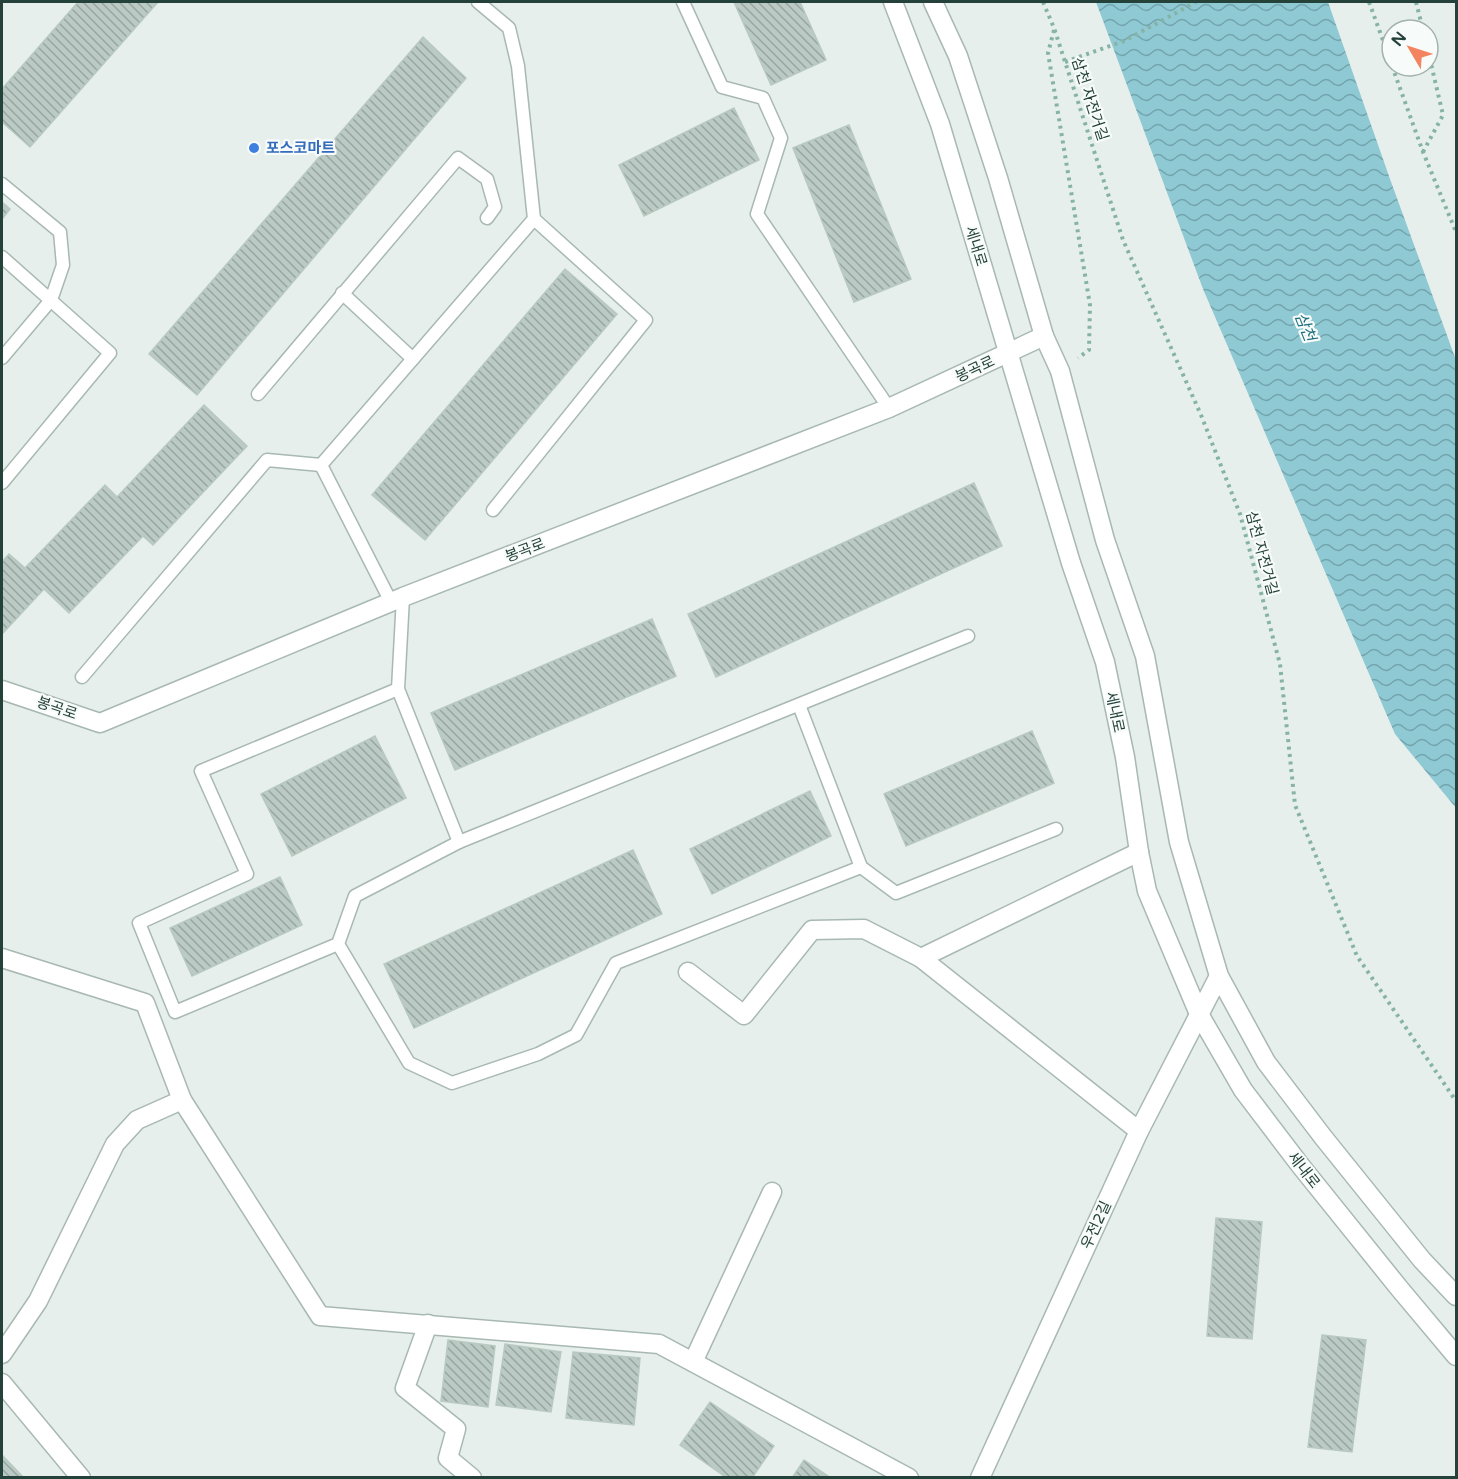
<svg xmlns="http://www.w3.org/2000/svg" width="1458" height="1479" viewBox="0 0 1458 1479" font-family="'Varela Round','Noto Sans KR',sans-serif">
  <defs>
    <pattern id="water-waves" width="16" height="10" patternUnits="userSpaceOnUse" patternTransform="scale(1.5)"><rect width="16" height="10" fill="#8ec9d4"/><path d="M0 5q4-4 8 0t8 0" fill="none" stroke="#74a5ad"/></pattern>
    <pattern id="building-back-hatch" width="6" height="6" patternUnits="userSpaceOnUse" patternTransform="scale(1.5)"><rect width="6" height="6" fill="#bbcac4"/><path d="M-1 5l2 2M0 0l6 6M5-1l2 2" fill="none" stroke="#98a6a0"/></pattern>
  </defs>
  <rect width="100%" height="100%" fill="#e6efeb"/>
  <path fill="url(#water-waves)" d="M1096 2H1328L1390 179 1456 360V808L1395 734 1203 289Z"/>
  <g fill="url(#building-back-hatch)" stroke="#b8c9c2" stroke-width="1.5">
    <path d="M78 2H158L30 147 2 122V89Z"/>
    <path d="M734 2H800L826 60 771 85Z"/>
    <path d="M423 37 466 78 197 395 149 354Z"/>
    <path d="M734 108 759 160 644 216 619 165Z"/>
    <path d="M849 125 911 279 854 302 793 148Z"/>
    <path d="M2 202 10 209 2 219Z"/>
    <path d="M565 269 617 314 425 540 372 495Z"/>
    <path d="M204 405 247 446 153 545 143 536 69 613 44 589 2 634V562L9 554 25 568 105 485 117 497Z"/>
    <path d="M974 483 1002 546 716 677 688 614Z"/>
    <path d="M652 619 676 676 455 770 431 713Z"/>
    <path d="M1032 731 1054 783 906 846 884 794Z"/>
    <path d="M375 736 406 798 292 856 261 794Z"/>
    <path d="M810 791 831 836 712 894 690 849Z"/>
    <path d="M633 850 662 914 414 1028 384 964Z"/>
    <path d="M280 877 302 925 192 976 170 928Z"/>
    <path d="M1216 1218 1262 1222 1252 1339 1207 1336Z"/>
    <path d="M1322 1335 1366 1340 1352 1452 1308 1447Z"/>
    <path d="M448 1340 495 1346 488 1407 441 1401Z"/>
    <path d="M505 1344 561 1352 551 1412 496 1405Z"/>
    <path d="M573 1352 640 1358 634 1425 566 1418Z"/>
    <path d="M710 1402 774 1446 752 1478H727L680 1445Z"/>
    <path d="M2 1455 24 1478H2Z"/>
    <path d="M804 1460 831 1478H792Z"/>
  </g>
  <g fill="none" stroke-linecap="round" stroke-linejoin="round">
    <g stroke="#a8b8b2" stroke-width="15">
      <g id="lane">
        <path d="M683 2 722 87 763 98 781 138 757 214 889 408"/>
        <path d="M2 184 60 232 63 265 51 300 2 358"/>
        <path d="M2 257 110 353 2 483"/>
        <path d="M342 293 413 359"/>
        <path d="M258 394 458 158 487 179 495 207 487 218"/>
        <path d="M493 510 646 320 534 219"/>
        <path d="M391 602 321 465 534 219 518 66 509 28 478 2"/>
        <path d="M82 677 267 460 321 465"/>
        <path d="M398 689 201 771 247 874 139 923 175 1012 338 944 355 896 459 842 398 689 403 597"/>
        <path d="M799 705 861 867"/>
        <path d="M459 842 968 636"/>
        <path d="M338 944 409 1063 452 1083 538 1054 576 1035 616 963 861 867 896 893 1056 829"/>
      </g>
    </g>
    <g stroke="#a8b8b2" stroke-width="21">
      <g id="street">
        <path d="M893 2 940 124 1071 563 1105 662 1125 757 1139 852 1147 891 1199 1014 1243 1090 1300 1165 1399 1288 1456 1356"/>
        <path d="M933 2 958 56 998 178 1044 336 1060 371 1105 540 1145 656 1179 842 1219 976 1266 1062 1323 1137 1422 1260 1456 1296"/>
        <path d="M2 690 100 723 403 597 889 408 1044 336"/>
        <path d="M2 958 145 1003 182 1100 320 1316 659 1344 909 1478"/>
        <path d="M921 958 1139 1131"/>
        <path d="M688 972 744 1015 812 930 864 929 921 958 1139 852"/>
        <path d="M428 1324 405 1388 456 1429 448 1458 472 1478"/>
        <path d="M2 1354 38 1301 115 1144 137 1120 182 1100"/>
        <path d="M693 1362 772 1192"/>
        <path d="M2 1383 81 1478"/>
        <path d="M980 1478 1139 1131 1219 976"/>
      </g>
    </g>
    <g stroke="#86b3a5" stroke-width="4" stroke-dasharray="3 4.5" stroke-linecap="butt">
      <path d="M1043 2 1054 28 1123 240 1201 415 1240 514 1280 664 1295 805 1357 956 1456 1101"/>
      <path d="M1369 2 1392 65"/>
      <path d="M1416 2 1423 30"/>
      <path d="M1054 30 1048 53 1090 305 1089 350 1078 358"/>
      <path d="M1065 62 1124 41 1196 2"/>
      <path d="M1392 66 1423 152 1456 232"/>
      <path d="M1423 152 1443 115 1428 51"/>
    </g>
    <use href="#lane" stroke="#fff" stroke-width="12"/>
    <use href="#street" stroke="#fff" stroke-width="18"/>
  </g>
  <circle fill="#3f7fe0" stroke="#f7fbf9" stroke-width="2" cx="254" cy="148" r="6"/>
  <g text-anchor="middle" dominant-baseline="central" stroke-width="4.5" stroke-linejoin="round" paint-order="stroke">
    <g font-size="15" fill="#24423a" stroke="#f7fbf9">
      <text transform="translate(1090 99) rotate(72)">삼천 자전거길</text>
      <text transform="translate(976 246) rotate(73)">세내로</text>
      <text transform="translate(975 369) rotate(-25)">봉곡로</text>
      <text transform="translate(525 550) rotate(-21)">봉곡로</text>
      <text transform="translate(1262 553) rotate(75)">삼천 자전거길</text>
      <text transform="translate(57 708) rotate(19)">봉곡로</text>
      <text transform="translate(1115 712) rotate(78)">세내로</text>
      <text transform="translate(1304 1170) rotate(52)">세내로</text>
      <text transform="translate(1096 1225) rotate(-65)">우전2길</text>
    </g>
    <g font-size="15" font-weight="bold" fill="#366cbe" stroke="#f7fbf9" text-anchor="start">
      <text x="266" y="148">포스코마트</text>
    </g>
    <g font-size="16" font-style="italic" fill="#1c6f80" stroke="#f7fbf9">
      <text transform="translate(1305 327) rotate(68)">삼천</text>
    </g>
  </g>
  <rect width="1458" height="1479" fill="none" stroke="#24423a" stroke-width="6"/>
  <g transform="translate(1410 48) rotate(309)"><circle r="28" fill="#f7fbf9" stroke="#a3b1ad" stroke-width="1.5"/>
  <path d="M0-4.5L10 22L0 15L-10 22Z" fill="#f4845f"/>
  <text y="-9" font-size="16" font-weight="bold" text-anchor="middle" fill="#24423a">N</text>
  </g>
</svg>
